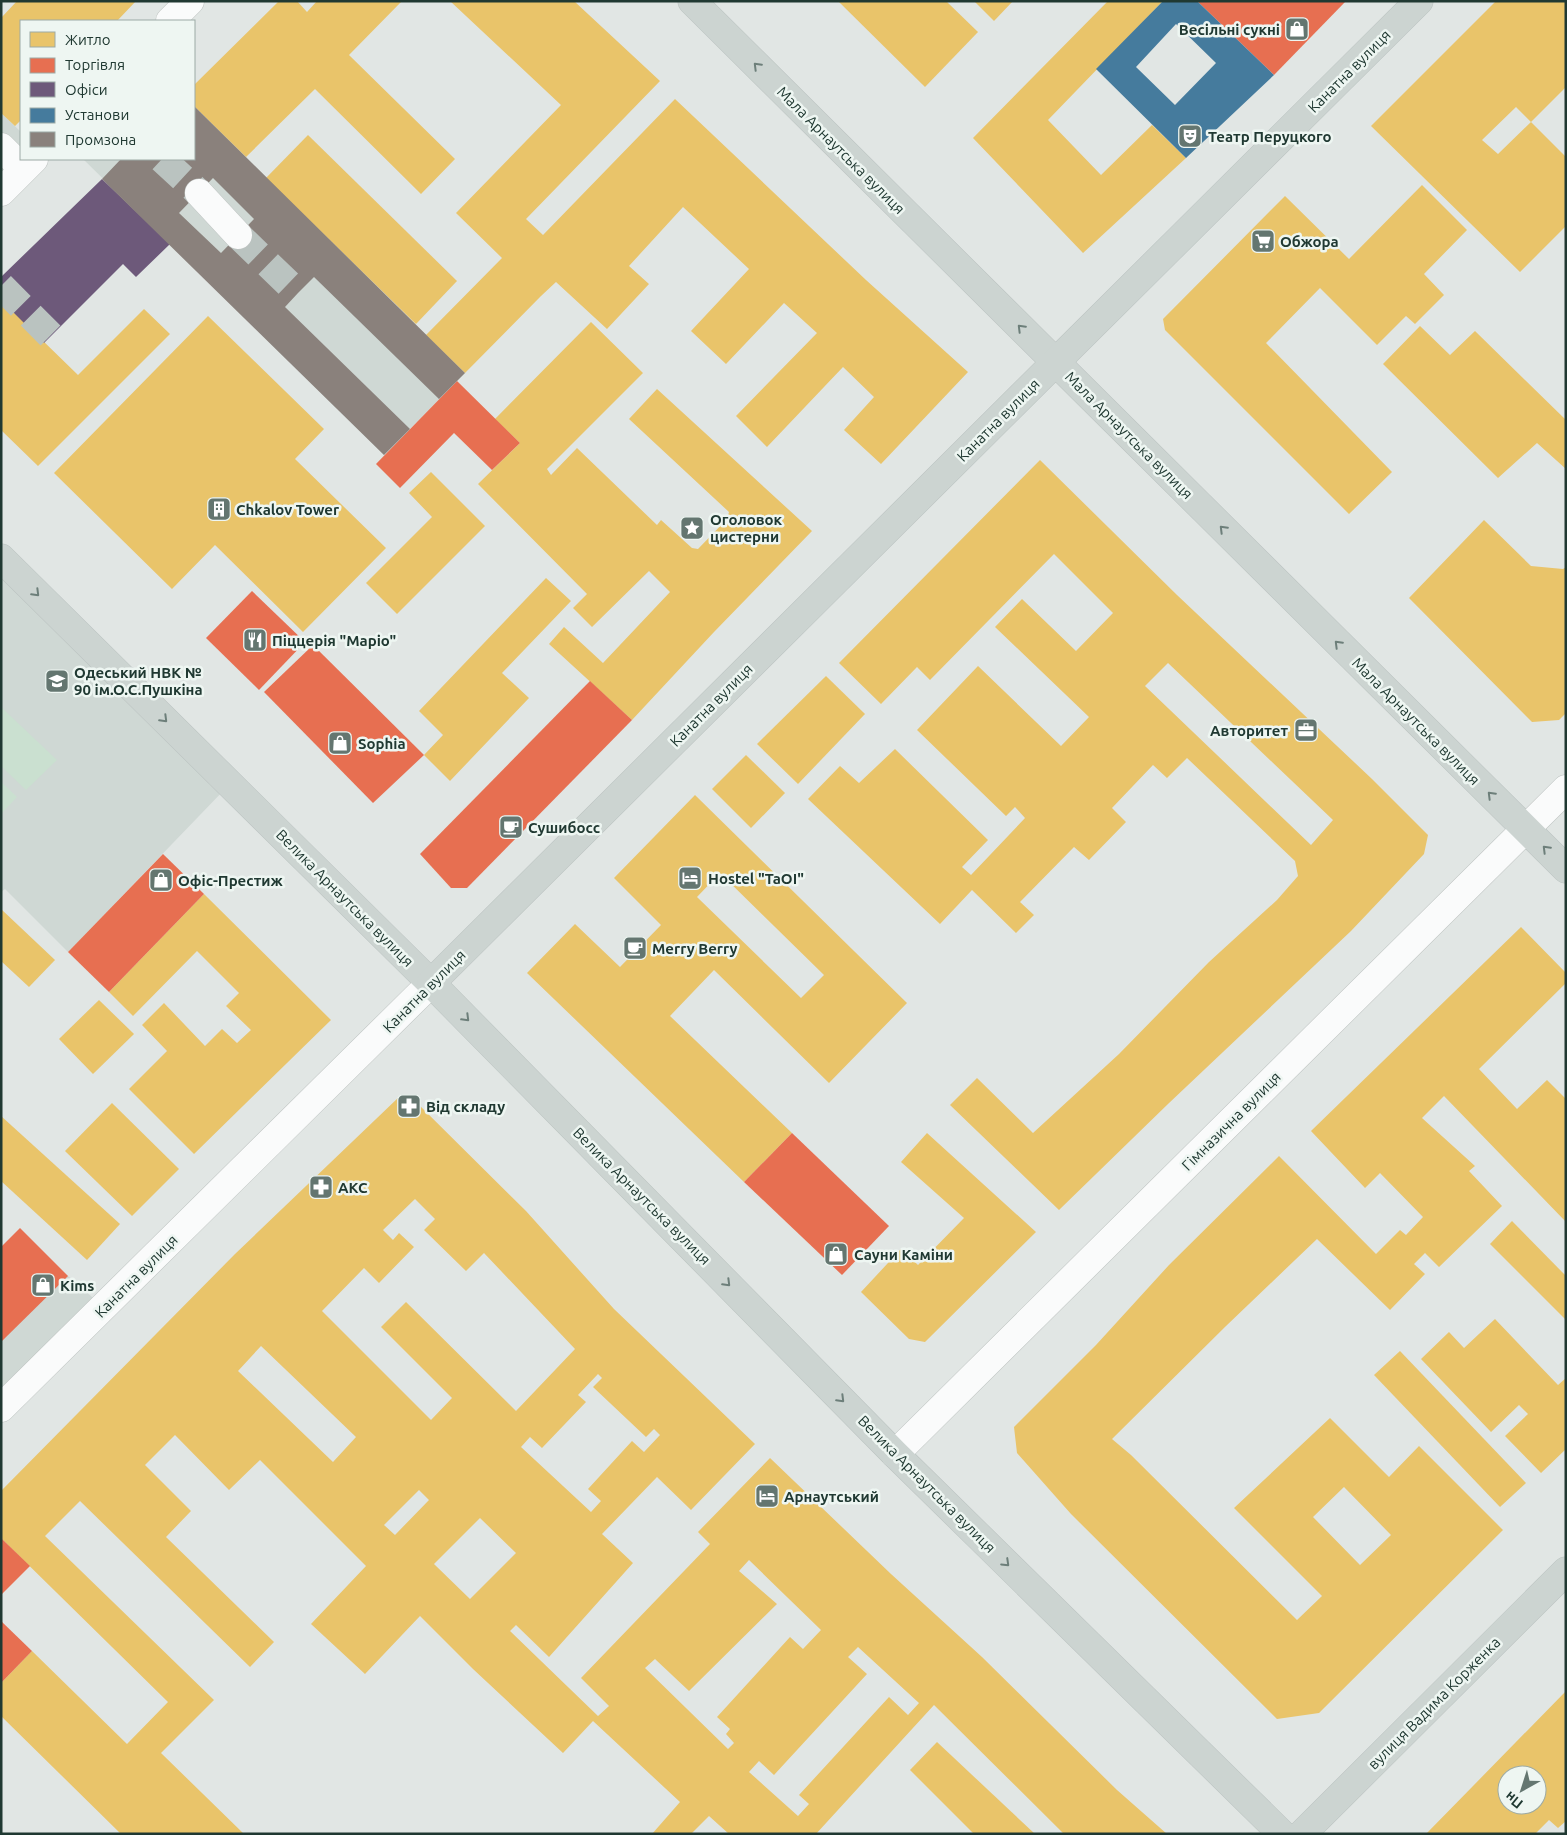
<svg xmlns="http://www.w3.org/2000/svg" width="1567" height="1835" viewBox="0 0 1567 1835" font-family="Ubuntu,sans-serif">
  <rect width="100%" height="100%" fill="#e1e6e4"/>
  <g fill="#cfd8d4">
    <path d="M194 106 465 373 384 455 83 159H194Z"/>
    <path d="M1 113 21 132V152L1 173Z"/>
    <path d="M1 573 225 789 68 952 5 889 1 892Z"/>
    <path d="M1 1247 68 1276 100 1304 1 1403Z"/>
  </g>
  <g fill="#cae0d0">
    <path d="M1 707 57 760 26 790 1 766Z"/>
    <path d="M1 782 17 797 1 814Z"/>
  </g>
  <g fill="#e9c46a" fill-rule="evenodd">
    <path d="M17 1H136L117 21H21V120L15 126 1 113V18Z"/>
    <path d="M279 1H297L307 12 317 1H402L349 55 455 159 421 194 315 89 246 157 194 106V85Z"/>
    <path d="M450 1H574L660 81 526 219 543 235 675 99 866 280 968 372 881 464 844 430 874 397 843 367 767 447 736 416 817 333 784 303 726 364 691 331 749 269 683 207 629 266 649 284 607 329 556 282 541 296 465 373 426 335 502 258 456 213 561 105Z"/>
    <path d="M838 1H946L978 32 925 87Z"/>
    <path d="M974 1H1013L994 21Z"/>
    <path d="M1108 1H1163L1048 120 1101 175 1152 125 1186 158 1083 253 973 138Z"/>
    <path d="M1496 1H1566V87L1531 122 1566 157V226L1520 272 1371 126ZM1516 107 1531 122 1498 154 1482 140Z"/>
    <path d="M308 135 457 281 416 324 266 178Z"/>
    <path d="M1422 185 1467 230 1424 274 1444 295 1415 324 1406 316 1377 345 1320 288 1266 343 1392 472 1349 514 1165 330 1163 319 1285 196 1349 259Z"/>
    <path d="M1 300 78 375 144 309 170 334 38 466 1 430Z"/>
    <path d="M208 316 324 429 295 459 386 548 303 632 215 545 172 589 54 473Z"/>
    <path d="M591 322 643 373 547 469 551 475 577 448 657 525 661 520 692 548 698 549 727 519 729 512 629 419 657 389 812 531 714 632 632 720 549 644 564 627 603 663 670 592 649 571 592 627 573 608 587 594 478 484 520 443 495 419Z"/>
    <path d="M1420 326 1450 355 1475 331 1566 420V469L1537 443 1498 478 1383 364Z"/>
    <path d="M1040 460 1177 595 1372 779 1428 835 1424 854 1351 931 1168 1104 1059 1210 950 1105 977 1078 1033 1133 1119 1054 1209 962 1277 900 1298 876 1295 861 1187 758 1167 778 1153 765 1112 808 1126 822 1089 860 1074 847 1020 902 1034 915 1016 933 972 890 940 924 808 799 840 766 859 783 895 749 988 840 962 867 971 875 1025 818 1015 807 1006 816 917 730 978 666 1061 746 1089 717 995 627 1022 599 1076 651 1113 613 1054 554 930 680 917 667 881 704 839 663ZM1168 663 1333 820 1311 845 1145 686Z"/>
    <path d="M431 472 485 526 397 614 366 583 432 517 409 493Z"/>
    <path d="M1484 520 1531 566 1563 569 1566 567V713L1559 720 1532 722 1409 598Z"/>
    <path d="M546 578 571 601 502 673 529 698 450 781 424 755 443 735 419 711Z"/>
    <path d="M826 676 865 714 798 784 757 744Z"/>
    <path d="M746 755 785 793 751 828 712 789Z"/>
    <path d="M695 795 907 1003 829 1083 714 970 670 1016 792 1133 744 1182 527 973 575 924 620 967 661 925 614 878ZM720 873 824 975 801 998 697 897Z"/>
    <path d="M204 894 331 1020 194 1154 129 1089 167 1051 142 1025 164 1003 205 1046 222 1029 237 1043 251 1030 226 1006 239 993 197 951 133 1016 109 992Z"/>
    <path d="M1 909 55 960 29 987 1 961Z"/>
    <path d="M1521 927 1566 973V983L1479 1069 1517 1109 1547 1080 1566 1099V1222L1444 1096 1422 1118 1475 1166 1469 1171 1502 1206 1439 1267 1425 1253 1414 1264 1425 1274 1390 1310 1317 1239 1226 1326 1112 1439 1131 1455 1297 1620 1322 1596 1234 1508 1330 1418 1389 1477 1419 1446 1503 1530 1319 1713 1277 1719 1071 1514 1017 1453 1014 1427 1096 1345 1169 1265 1279 1156 1376 1254 1400 1230 1406 1235 1423 1217 1380 1173 1365 1188 1311 1131ZM1344 1487 1391 1535 1360 1565 1313 1517Z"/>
    <path d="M99 1000 134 1034 93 1074 59 1039Z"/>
    <path d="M399 1097 412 1098 526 1211 614 1309 755 1444 691 1510 657 1477 602 1534 633 1563 549 1657 516 1625 510 1631 598 1716 609 1706 581 1678 710 1544 698 1532 770 1458 891 1574 982 1657 1117 1790 1167 1834H1064L934 1705 816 1834H729L709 1816 691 1834H652L680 1802 593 1721 563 1753 473 1669 420 1616 365 1674 311 1624 366 1566 260 1460 229 1490 175 1435 145 1465 191 1511 166 1537 274 1642 250 1667 80 1501 45 1536 214 1700 161 1753 244 1834H121L1 1716V1683L32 1651 127 1744 168 1702 1 1538V1491L235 1254ZM415 1199 435 1219 424 1230 466 1271 484 1253 575 1349 516 1411 406 1302 381 1327 452 1398 431 1420 322 1311 364 1268 379 1283 414 1247 399 1233 393 1240 383 1230ZM261 1346 356 1437 333 1462 238 1371ZM598 1374 602 1378 593 1387 646 1437 654 1429 660 1435 644 1452 632 1441 588 1489 601 1501 591 1512 521 1447 530 1437 542 1448 586 1402 578 1395ZM419 1490 429 1500 395 1535 384 1525ZM480 1518 516 1553 470 1599 434 1564ZM749 1560 821 1630 803 1649 790 1637 717 1717 730 1729 726 1734 734 1743 728 1749 645 1668 655 1659 689 1691 777 1604 739 1571ZM858 1647 919 1703 908 1715 889 1697 799 1795 809 1804 798 1816 749 1772 759 1761 774 1775 867 1674 848 1657Z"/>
    <path d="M112 1103 179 1169 132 1216 65 1151Z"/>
    <path d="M1 1116 120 1224 87 1260 1 1181Z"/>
    <path d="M927 1133 1036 1232 925 1342 909 1339 861 1292 901 1249 918 1265 964 1218 901 1162Z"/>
    <path d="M1512 1221 1566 1276V1320L1490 1244Z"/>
    <path d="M1495 1319 1558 1385 1566 1378V1449L1541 1473 1505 1436 1528 1414 1519 1405 1491 1432 1421 1359 1449 1332 1464 1348Z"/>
    <path d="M1400 1351 1526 1483 1500 1507 1374 1375Z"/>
    <path d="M1566 1691V1821L1558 1828 1549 1820 1535 1834H1426ZM1507 1775H1537V1805H1507Z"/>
    <path d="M937 1742 1035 1834H974L910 1770Z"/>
  </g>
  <g fill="#e76f51">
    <path d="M1197 1H1346L1274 75Z"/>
    <path d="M457 381 520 443 492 470 454 433 400 488 376 464Z"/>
    <path d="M252 591 305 642 259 690 206 638Z"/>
    <path d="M313 645 424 755 373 803 264 692Z"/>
    <path d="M590 681 632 720 467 888H451L420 854Z"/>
    <path d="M163 854 204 894 109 992 68 952Z"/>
    <path d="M792 1133 889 1226 842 1275 744 1182Z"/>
    <path d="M20 1228 68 1276 1 1342V1247Z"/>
    <path d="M1 1538 30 1566 1 1595Z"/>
    <path d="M1 1621 32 1651 1 1683Z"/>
  </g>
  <path fill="#6d597a" d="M102 179 170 244 136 277 123 264 44 343 1 300V277Z"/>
  <path fill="#457b9d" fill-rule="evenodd" d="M1163 1H1197L1274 75 1186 158 1096 69ZM1176 24 1216 63 1175 105 1136 67Z"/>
  <path fill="#8a817c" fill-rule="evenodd" d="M194 106 465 373 439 399 314 277 298 293 285 307 410 429 384 455 102 179 121 159H194ZM213 178 254 219 221 253 179 213Z"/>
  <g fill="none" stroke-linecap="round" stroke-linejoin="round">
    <g stroke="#bac3c0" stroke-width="28" stroke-dasharray="28 14" stroke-linecap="butt">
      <path d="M162 159 199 193"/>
      <path d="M238 235 298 293"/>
      <path d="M1 286 51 336"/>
    </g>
    <g stroke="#bec3c1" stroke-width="29">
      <g id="minor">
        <path d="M170 21 190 1"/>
        <path d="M1 147 23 169"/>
        <path d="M1 192 34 159"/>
        <path d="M199 193 238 235"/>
        <path d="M1 1408 431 983"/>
        <path d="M895 1454 1566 789"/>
      </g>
    </g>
    <g stroke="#bbc3c1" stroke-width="29">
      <g id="major">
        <path d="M692 1 1566 869"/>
        <path d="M1 558 431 983 895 1454 1282 1834"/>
        <path d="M431 983 1419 1"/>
        <path d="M1302 1834 1566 1571"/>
      </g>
    </g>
    <use href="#minor" stroke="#fafbfb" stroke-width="28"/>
    <use href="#major" stroke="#ccd4d1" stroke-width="28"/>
  </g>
  <defs><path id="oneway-chevron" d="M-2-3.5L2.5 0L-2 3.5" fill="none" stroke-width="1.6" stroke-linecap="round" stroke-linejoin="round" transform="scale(1.25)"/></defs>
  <g stroke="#6d7f7a">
    <use href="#oneway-chevron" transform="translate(757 66) rotate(-135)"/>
    <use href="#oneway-chevron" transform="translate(1021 328) rotate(-135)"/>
    <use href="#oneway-chevron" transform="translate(1223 529) rotate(-135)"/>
    <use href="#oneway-chevron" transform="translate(36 593) rotate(45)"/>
    <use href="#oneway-chevron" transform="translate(1338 644) rotate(-135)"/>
    <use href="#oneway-chevron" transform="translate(164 719) rotate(45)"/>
    <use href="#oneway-chevron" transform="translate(1491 795) rotate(-135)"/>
    <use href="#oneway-chevron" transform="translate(1546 849) rotate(-135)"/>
    <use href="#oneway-chevron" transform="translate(466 1018) rotate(45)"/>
    <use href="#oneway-chevron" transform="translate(727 1283) rotate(45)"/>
    <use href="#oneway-chevron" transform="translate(841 1399) rotate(45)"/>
    <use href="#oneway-chevron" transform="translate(1006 1563) rotate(44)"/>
  </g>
  <defs>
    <g id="shop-square" transform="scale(1.25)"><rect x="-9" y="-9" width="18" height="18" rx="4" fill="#647670" stroke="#eef6f2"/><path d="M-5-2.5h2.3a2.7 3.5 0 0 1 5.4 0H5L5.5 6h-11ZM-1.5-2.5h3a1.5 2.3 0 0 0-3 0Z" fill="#fff"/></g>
    <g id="theatre-square" transform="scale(1.25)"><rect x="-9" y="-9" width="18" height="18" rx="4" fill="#647670" stroke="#eef6f2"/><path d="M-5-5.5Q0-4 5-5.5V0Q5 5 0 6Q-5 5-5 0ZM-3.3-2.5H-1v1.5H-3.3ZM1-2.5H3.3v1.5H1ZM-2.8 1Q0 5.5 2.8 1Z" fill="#fff"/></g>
    <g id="supermarket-square" transform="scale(1.25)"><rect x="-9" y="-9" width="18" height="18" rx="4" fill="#647670" stroke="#eef6f2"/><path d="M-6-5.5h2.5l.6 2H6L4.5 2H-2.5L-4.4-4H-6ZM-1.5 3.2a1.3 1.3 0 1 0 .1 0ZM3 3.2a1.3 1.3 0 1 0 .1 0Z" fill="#fff"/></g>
    <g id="building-square" transform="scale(1.25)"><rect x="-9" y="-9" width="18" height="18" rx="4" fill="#647670" stroke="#eef6f2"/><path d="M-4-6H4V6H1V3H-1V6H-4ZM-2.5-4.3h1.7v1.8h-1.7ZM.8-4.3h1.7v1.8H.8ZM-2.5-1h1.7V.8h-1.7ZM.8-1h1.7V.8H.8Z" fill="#fff"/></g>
    <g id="sight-square" transform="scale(1.25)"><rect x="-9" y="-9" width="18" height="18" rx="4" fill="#647670" stroke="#eef6f2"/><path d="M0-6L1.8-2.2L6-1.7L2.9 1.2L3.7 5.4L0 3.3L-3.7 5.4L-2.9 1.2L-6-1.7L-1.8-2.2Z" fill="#fff"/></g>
    <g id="restaurant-square" transform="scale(1.25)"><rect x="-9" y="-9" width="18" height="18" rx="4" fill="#647670" stroke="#eef6f2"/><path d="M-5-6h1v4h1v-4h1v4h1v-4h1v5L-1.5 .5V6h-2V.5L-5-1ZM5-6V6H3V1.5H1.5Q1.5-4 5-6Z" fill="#fff"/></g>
    <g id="school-square" transform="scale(1.25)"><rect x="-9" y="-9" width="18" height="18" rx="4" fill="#647670" stroke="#eef6f2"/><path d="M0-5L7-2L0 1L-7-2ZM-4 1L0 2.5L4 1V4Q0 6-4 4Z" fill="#fff"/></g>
    <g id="office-square" transform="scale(1.25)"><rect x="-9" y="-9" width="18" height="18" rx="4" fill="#647670" stroke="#eef6f2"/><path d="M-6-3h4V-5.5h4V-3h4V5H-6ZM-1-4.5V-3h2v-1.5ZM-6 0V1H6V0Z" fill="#fff"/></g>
    <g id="cafe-square" transform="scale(1.25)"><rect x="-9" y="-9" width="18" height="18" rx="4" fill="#647670" stroke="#eef6f2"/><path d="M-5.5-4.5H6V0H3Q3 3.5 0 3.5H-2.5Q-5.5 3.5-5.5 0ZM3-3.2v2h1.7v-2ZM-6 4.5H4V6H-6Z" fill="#fff"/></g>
    <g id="hotel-square" transform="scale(1.25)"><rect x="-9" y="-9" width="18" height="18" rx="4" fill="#647670" stroke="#eef6f2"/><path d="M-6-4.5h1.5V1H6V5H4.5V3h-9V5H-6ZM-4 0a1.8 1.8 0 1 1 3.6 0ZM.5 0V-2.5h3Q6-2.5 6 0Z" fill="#fff"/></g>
    <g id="pharmacy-square" transform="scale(1.25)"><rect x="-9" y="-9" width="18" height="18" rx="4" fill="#647670" stroke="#eef6f2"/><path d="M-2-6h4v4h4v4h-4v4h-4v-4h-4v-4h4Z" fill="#fff"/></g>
  </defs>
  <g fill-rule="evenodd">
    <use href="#shop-square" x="1297" y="29"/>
    <use href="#theatre-square" x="1190" y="136"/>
    <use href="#supermarket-square" x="1263" y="241"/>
    <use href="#building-square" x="219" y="509"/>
    <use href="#sight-square" x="692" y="528"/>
    <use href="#restaurant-square" x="255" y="640"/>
    <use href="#school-square" x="57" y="681"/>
    <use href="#office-square" x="1306" y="730"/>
    <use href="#shop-square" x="340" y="743"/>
    <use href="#cafe-square" x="511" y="827"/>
    <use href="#hotel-square" x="690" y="878"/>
    <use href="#shop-square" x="161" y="880"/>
    <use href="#cafe-square" x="635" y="948"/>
    <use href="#pharmacy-square" x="409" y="1106"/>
    <use href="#pharmacy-square" x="321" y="1187"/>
    <use href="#shop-square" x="836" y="1254"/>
    <use href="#shop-square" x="43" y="1285"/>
    <use href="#hotel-square" x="767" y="1496"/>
  </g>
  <g text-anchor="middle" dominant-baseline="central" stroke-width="5" stroke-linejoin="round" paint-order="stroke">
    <g font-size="15" font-weight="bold" fill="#203932" stroke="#eef6f2" text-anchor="start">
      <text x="1280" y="29" text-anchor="end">Весільні сукні</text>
      <text x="1208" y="136">Театр Перуцкого</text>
      <text x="1280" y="241">Обжора</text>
      <text x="236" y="509">Chkalov Tower</text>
      <text x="710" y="519">Оголовок<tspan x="710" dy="17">цистерни</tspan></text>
      <text x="272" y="640">Піццерія "Маріо"</text>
      <text x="74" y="672">Одеський НВК №<tspan x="74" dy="17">90 ім.О.С.Пушкіна</tspan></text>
      <text x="1288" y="730" text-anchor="end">Авторитет</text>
      <text x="358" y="743">Sophia</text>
      <text x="528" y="827">Сушибосс</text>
      <text x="708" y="878">Hostel "TaOI"</text>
      <text x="178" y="880">Офіс-Престиж</text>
      <text x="652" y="948">Merry Berry</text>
      <text x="426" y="1106">Від складу</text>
      <text x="338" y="1187">АКС</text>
      <text x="854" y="1254">Сауни Каміни</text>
      <text x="60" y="1285">Kims</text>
      <text x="784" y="1496">Арнаутський</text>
    </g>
    <g font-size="15" fill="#203932" stroke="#eef6f2">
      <text transform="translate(1349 71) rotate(-45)">Канатна вулиця</text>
      <text transform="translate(841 150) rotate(45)">Мала Арнаутська вулиця</text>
      <text transform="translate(998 420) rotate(-45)">Канатна вулиця</text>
      <text transform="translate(1129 435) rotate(45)">Мала Арнаутська вулиця</text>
      <text transform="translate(711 705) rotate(-45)">Канатна вулиця</text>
      <text transform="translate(1416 721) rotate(45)">Мала Арнаутська вулиця</text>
      <text transform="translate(345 898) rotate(45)">Велика Арнаутська вулиця</text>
      <text transform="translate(424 991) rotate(-45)">Канатна вулиця</text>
      <text transform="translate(1231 1121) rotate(-45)">Гімназична вулиця</text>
      <text transform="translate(642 1196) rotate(45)">Велика Арнаутська вулиця</text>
      <text transform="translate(136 1276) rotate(-45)">Канатна вулиця</text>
      <text transform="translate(927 1484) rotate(45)">Велика Арнаутська вулиця</text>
      <text transform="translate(1434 1703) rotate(-45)">вулиця Вадима Корженка</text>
    </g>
  </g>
  <rect width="1567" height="1835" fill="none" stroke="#203932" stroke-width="5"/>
  <rect x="20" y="20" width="175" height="140" fill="#eef6f2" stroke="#9caaa5"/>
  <rect x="30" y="32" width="25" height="15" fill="#e9c46a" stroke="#9caaa5"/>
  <text x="65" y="45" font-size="15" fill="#203932">Житло</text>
  <rect x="30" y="58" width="25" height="15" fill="#e76f51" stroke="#9caaa5"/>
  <text x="65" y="70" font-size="15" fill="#203932">Торгівля</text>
  <rect x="30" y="82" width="25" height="15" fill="#6d597a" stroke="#9caaa5"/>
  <text x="65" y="95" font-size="15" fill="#203932">Офіси</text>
  <rect x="30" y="108" width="25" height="15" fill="#457b9d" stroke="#9caaa5"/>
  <text x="65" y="120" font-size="15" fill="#203932">Установи</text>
  <rect x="30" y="132" width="25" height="15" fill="#8a817c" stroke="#9caaa5"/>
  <text x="65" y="145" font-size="15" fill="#203932">Промзона</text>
  <g transform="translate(1522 1790) rotate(219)"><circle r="24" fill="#eef6f2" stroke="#9caaa5"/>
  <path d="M0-4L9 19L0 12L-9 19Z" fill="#647670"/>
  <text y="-8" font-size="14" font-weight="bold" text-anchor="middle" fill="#203932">Пн</text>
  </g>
</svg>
